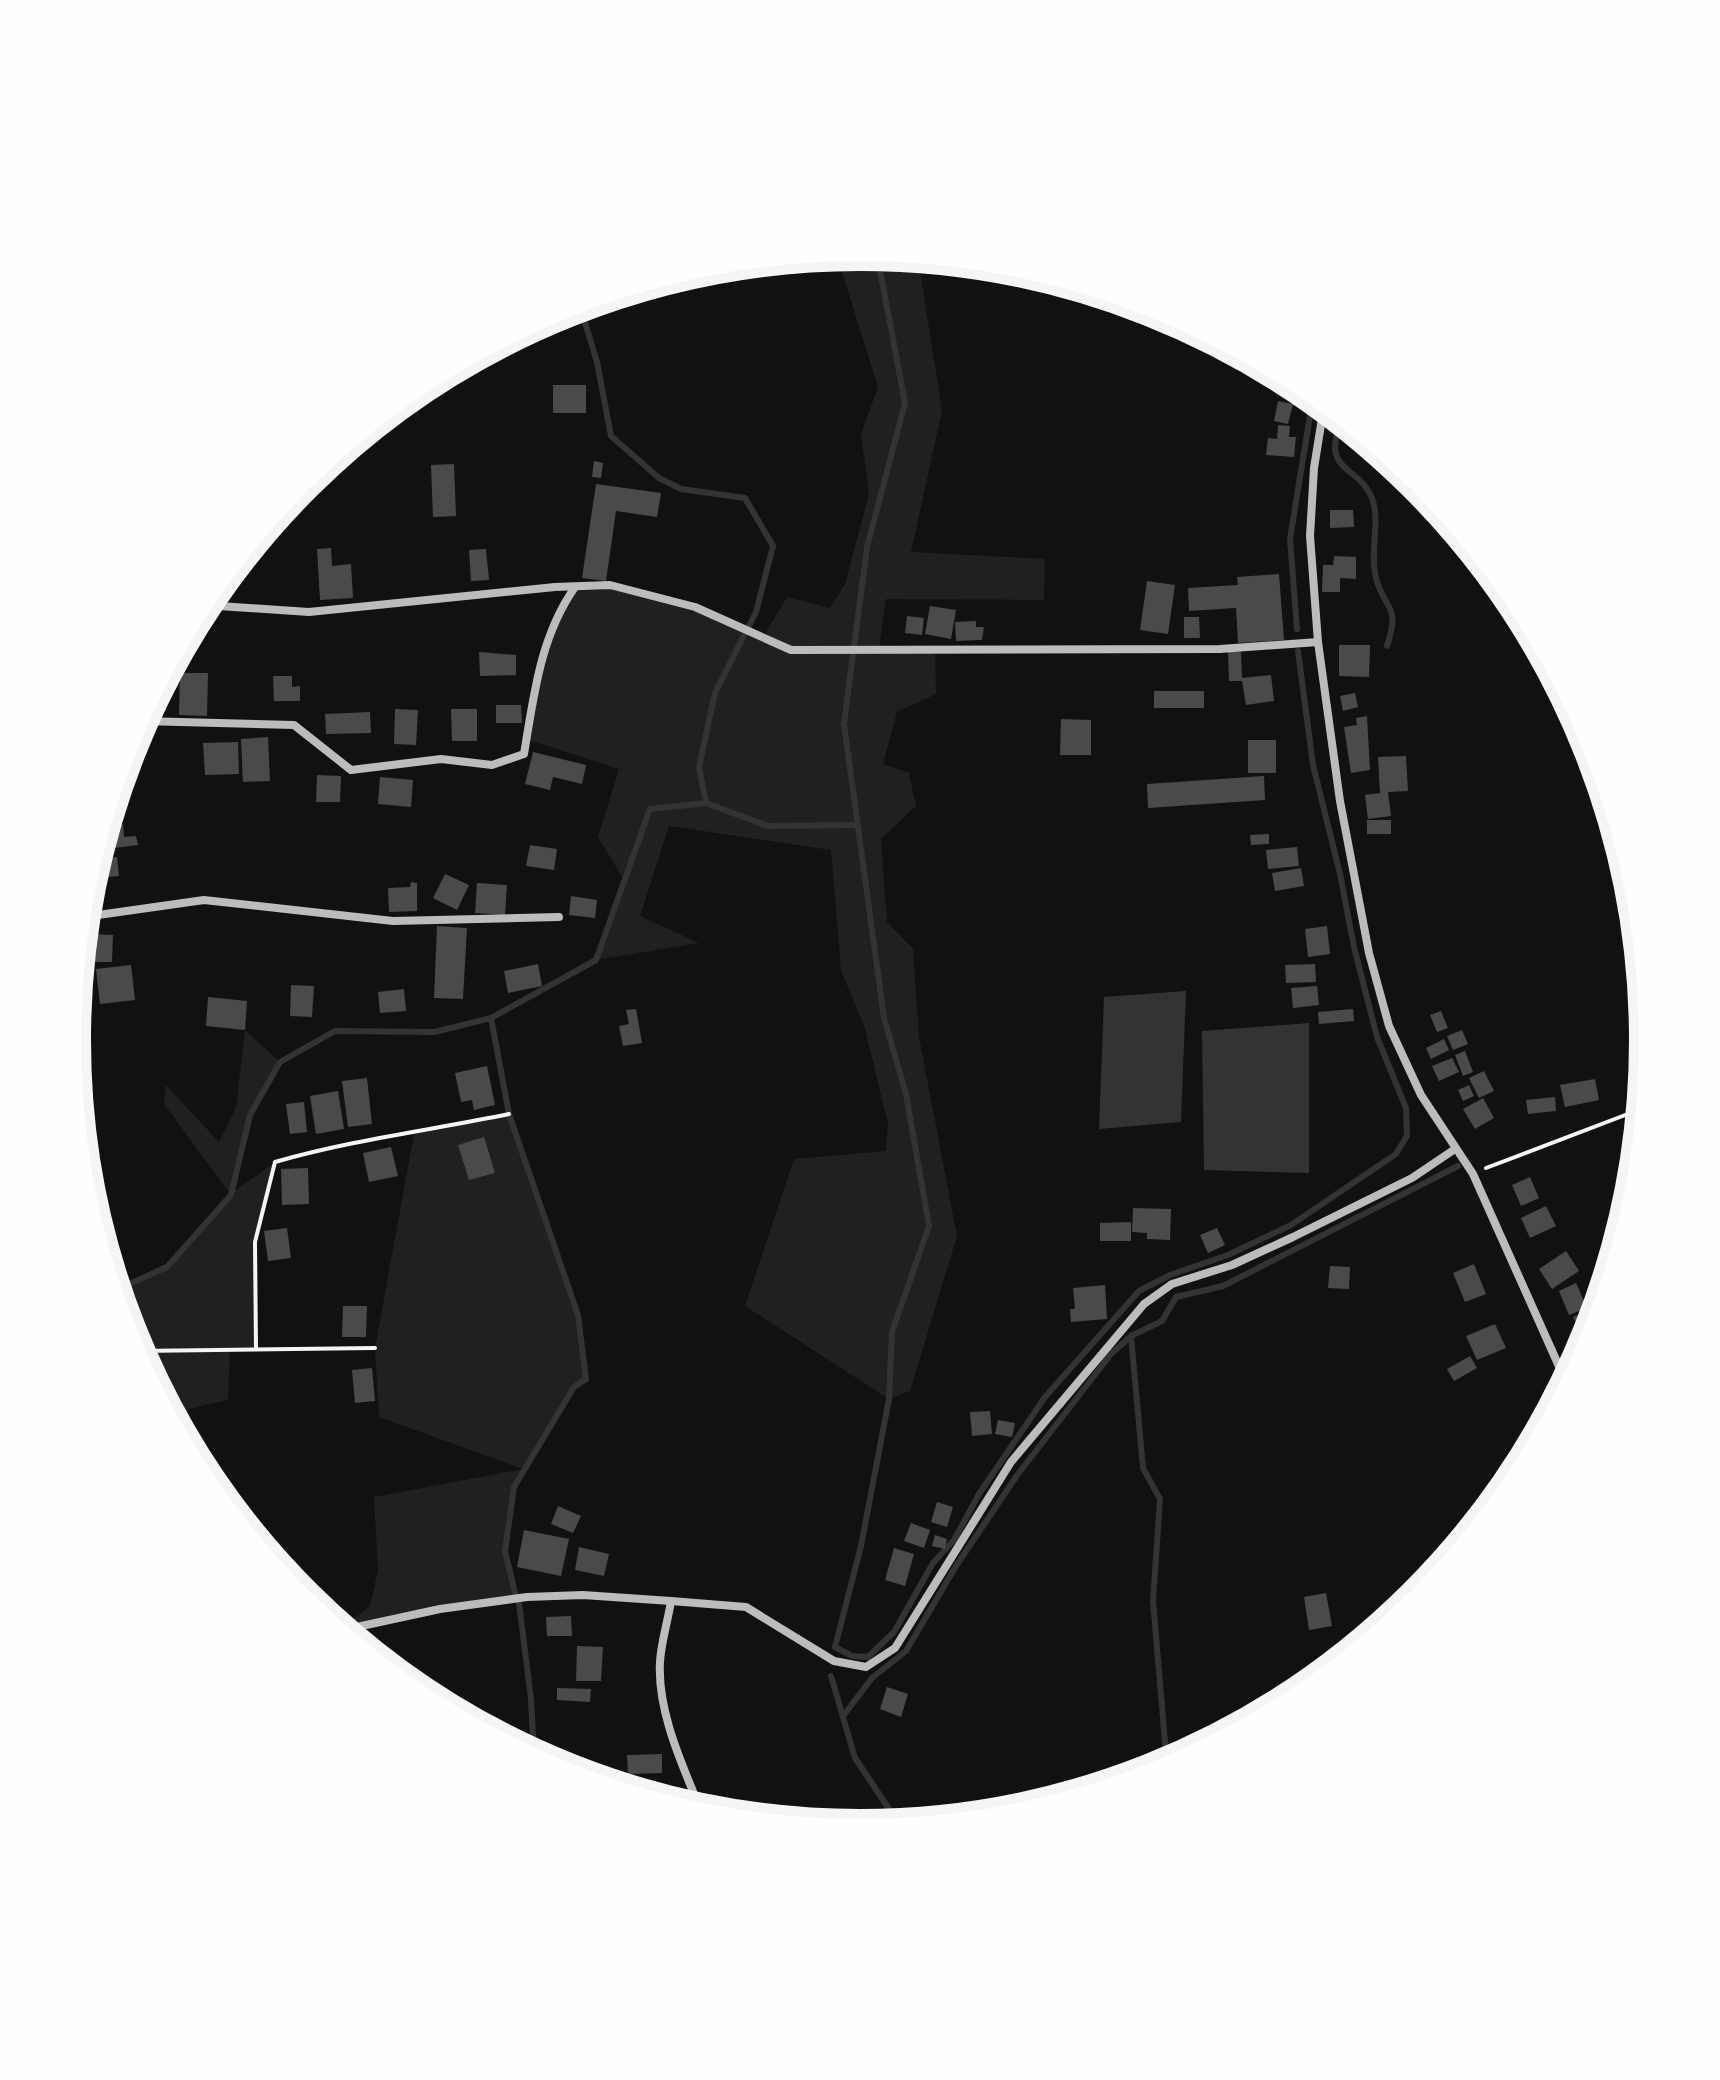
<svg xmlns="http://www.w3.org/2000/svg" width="1720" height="2080" viewBox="0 0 1720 2080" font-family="'Noto Sans',sans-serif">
  <rect width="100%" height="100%" fill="#111"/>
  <g fill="#202020">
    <path d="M860 252 918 258 942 411 911 552 1045 559 1044 600 886 599 879 648 935 649 936 694 897 712 883 764 909 773 916 806 881 839 887 922 913 949 919 1037 957 1236 910 1391 889 1399 745 1306 794 1159 886 1151 888 1124 864 1025 841 971 831 850 669 826 640 916 699 943 596 960 624 880 598 837 619 769 526 739 543 650 575 587C642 584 703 610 763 637L787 597 830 608 845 584 869 494 861 434 878 387 837 256Z"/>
    <path d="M245 1030 280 1062 250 1115 232 1193 275 1162 255 1242 256 1349 230 1350 228 1400 188 1409 187 1445 132 1341 116 1290 167 1267 231 1195 164 1104 166 1085 219 1142 236 1107Z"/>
    <path d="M509 1114 578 1315 586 1379 574 1387 514 1487 505 1551 517 1598 341 1629 370 1606 378 1570 374 1497 523 1469 379 1417 375 1348 414 1134Z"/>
  </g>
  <g fill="#333">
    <path d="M1186 991 1181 1122 1099 1129 1104 997Z"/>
    <path d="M1309 1023V1173L1204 1170 1202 1031Z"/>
  </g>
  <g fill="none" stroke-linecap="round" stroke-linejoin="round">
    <g stroke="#333" stroke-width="6">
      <path d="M877 254 905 403 867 547 844 724 884 1018 906 1094 929 1226 892 1332 889 1399 861 1546 835 1647 852 1656 868 1657 894 1632 933 1563 954 1540 979 1494 1045 1397 1139 1291 1170 1275 1228 1255 1291 1225 1396 1154 1407 1136 1406 1108 1377 1037 1354 947 1340 874 1313 765 1298 651"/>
      <path d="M580 306 597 362 611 436 659 478 681 489 745 498 773 546 756 612 715 693 699 767 706 803 768 826 857 825"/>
      <path d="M1342 421C1319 472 1359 465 1372 498 1381 523 1369 552 1376 578 1385 612 1401 603 1387 646"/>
      <path d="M1297 629 1290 539 1313 397"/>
      <path d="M491 1018 509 1114 578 1315 586 1379 574 1387 514 1487 505 1551 515 1593"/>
      <path d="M116 1290 167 1267 231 1195 250 1115 280 1062 335 1031 434 1032 491 1018 596 960 650 809 706 803"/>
      <path d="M519 1603 531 1699 534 1755"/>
      <path d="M831 1676 855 1758 899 1824"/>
      <path d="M843 1716 872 1678 906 1651 956 1566 1018 1474 1111 1354 1131 1336"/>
      <path d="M1167 1765 1153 1601 1160 1499 1143 1468 1131 1336 1162 1321 1176 1297 1223 1286 1458 1166"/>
    </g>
  </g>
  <g fill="#4a4a4a">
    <path d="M1283 377 1303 389V397L1283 398Z"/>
    <rect x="553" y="385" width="33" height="28"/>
    <path d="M1278 401 1293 404 1288 424 1274 421Z"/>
    <path d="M1278 425 1290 426 1289 437H1296L1294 457 1266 455 1268 438 1277 439Z"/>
    <path d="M594 461 603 463 601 478 592 477Z"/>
    <path d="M454 464 456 516 433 517 431 465Z"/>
    <path d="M596 484 661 493 657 517 616 511 606 581 582 578Z"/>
    <path d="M1330 510H1353L1354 527 1330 528Z"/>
    <path d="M331 548 332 566 351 564 353 598 320 600 317 549Z"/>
    <path d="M486 549 489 580 471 581 469 550Z"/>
    <path d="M1334 556 1356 557V579L1340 578V592H1322L1323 565H1333Z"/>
    <path d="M1279 574 1284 640 1238 643 1236 608 1189 611 1188 588 1238 585 1237 577Z"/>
    <path d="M1147 581 1175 585 1168 634 1140 630Z"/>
    <path d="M930 606 956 610 951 639 925 634Z"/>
    <path d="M907 616 924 618 922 635 905 633Z"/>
    <path d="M1184 617H1199L1200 638H1184Z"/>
    <path d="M976 621V627H984L982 640 956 641 955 622Z"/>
    <path d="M1339 645H1370L1369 677 1339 676Z"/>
    <path d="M479 652 516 655V675L480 676Z"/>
    <path d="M1228 652H1241L1242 678 1271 675 1274 701 1246 705 1242 681H1229Z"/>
    <path d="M180 673H208L207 716 179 715Z"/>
    <path d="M273 676H292V687L300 686V701H274Z"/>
    <rect x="1154" y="691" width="50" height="17"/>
    <path d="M1355 693 1358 707 1343 711 1340 696Z"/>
    <path d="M496 705H521L522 723H496Z"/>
    <path d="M395 709 418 710 416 745 394 744Z"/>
    <path d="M451 709H477V741H452Z"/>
    <path d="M370 712 371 733 326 734 325 714Z"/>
    <path d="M1367 716 1370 770 1351 773 1344 727 1357 725 1356 718Z"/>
    <path d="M1061 719 1091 720V755H1060Z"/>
    <path d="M268 737 270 781 243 782 241 739Z"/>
    <rect x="1248" y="740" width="28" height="33"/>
    <path d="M238 742 239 774 205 775 203 743Z"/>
    <path d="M533 752 586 765 582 784 553 777 550 790 525 784Z"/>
    <path d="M1406 756 1408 791 1388 792 1391 816 1368 819 1365 795 1380 793 1378 757Z"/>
    <path d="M317 775 341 776 340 802H316Z"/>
    <path d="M1264 776 1265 800 1148 808 1147 784Z"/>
    <path d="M380 777 413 780 411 807 378 804Z"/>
    <rect x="1367" y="820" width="24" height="14"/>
    <path d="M123 824 124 837 136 836 138 845 98 850 105 826Z"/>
    <path d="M1269 834V844L1251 845 1250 835Z"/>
    <path d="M530 845 557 849 554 870 526 866Z"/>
    <path d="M1297 847 1299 866 1268 869 1266 850Z"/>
    <path d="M117 857 119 876 90 878 95 859Z"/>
    <path d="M1301 868 1304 886 1275 891 1272 873Z"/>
    <path d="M445 874 469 885 457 910 433 898Z"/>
    <path d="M411 882 417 883V911L389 912 388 888 410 887Z"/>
    <path d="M477 883 507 885 505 915 475 913Z"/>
    <path d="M571 896 597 900 595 918 569 915Z"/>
    <path d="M437 926 467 928 463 999 434 998Z"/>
    <path d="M1327 926 1330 954 1308 957 1305 929Z"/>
    <path d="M85 934 113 935 112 962H85Z"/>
    <path d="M538 964 542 986 508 993 504 971Z"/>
    <path d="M1315 964 1316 982 1286 983 1285 965Z"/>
    <path d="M131 965 135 1000 100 1004 96 969Z"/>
    <path d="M291 985 314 986 312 1017 290 1016Z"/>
    <path d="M1317 986 1319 1005 1293 1008 1291 988Z"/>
    <path d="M404 989 406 1011 380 1013 378 992Z"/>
    <path d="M208 997 247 1001 245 1030 206 1026Z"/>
    <path d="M636 1009 642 1043 623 1046 619 1026 629 1024 626 1010Z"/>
    <path d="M1353 1009 1354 1021 1319 1024 1318 1012Z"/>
    <path d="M1441 1011 1448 1028 1437 1032 1430 1015Z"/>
    <path d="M1462 1030 1468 1044 1453 1050 1447 1036Z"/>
    <path d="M1444 1039 1449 1050 1431 1059 1426 1048Z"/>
    <path d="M1465 1051 1473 1072 1463 1076 1455 1055Z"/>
    <path d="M1452 1058 1459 1072 1439 1081 1432 1066Z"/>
    <path d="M487 1066 495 1105 474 1110 472 1100 461 1102 455 1073Z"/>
    <path d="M1484 1071 1494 1091 1479 1098 1469 1078Z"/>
    <path d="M367 1078 372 1124 348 1127 342 1081Z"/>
    <path d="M1595 1079 1599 1100 1565 1107 1560 1085Z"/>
    <path d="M1469 1085 1474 1096 1463 1101 1458 1090Z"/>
    <path d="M338 1091 344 1129 316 1134 310 1096Z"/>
    <path d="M1555 1097 1556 1111 1528 1114 1526 1100Z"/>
    <path d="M1483 1098 1494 1118 1475 1129 1463 1109Z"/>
    <path d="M304 1102 307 1132 290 1134 286 1104Z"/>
    <path d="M484 1137 495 1173 469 1180 458 1145Z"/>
    <path d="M391 1147 398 1176 369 1182 363 1153Z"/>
    <path d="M1636 1160 1635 1173 1630 1174 1628 1162Z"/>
    <path d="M308 1168 309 1204 282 1205 281 1169Z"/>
    <path d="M1530 1177 1539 1198 1521 1206 1512 1185Z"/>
    <path d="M1546 1206 1556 1226 1530 1238 1521 1218Z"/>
    <path d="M1133 1208 1171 1209 1170 1240 1147 1239V1233L1132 1232Z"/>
    <path d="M1131 1222V1241H1100V1223Z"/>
    <path d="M287 1228 291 1258 268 1261 264 1231Z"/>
    <path d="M1217 1228 1225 1245 1208 1253 1200 1235Z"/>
    <path d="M1566 1251 1579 1271 1552 1289 1539 1269Z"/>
    <path d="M1474 1264 1486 1294 1465 1302 1453 1273Z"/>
    <path d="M1330 1266 1350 1267 1349 1289 1328 1288Z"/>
    <path d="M1576 1283 1587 1308 1569 1315 1559 1291Z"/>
    <path d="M1105 1285 1107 1319 1071 1322 1070 1309H1075L1073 1288Z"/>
    <path d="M343 1306H367L366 1337H342Z"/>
    <path d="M1592 1309 1594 1321 1579 1329 1573 1317Z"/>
    <path d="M1495 1324 1506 1348 1477 1360 1466 1336Z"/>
    <path d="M1593 1327 1588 1342 1580 1357 1569 1339Z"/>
    <path d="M1470 1356 1477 1368 1454 1381 1447 1369Z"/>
    <path d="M372 1368 375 1401 355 1403 352 1370Z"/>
    <path d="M990 1411 992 1434 972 1436 970 1412Z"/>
    <path d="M998 1420 1015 1423 1012 1437 995 1434Z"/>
    <path d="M937 1502 953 1507 947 1527 931 1522Z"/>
    <path d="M558 1506 581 1516 573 1533 551 1524Z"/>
    <path d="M911 1523 930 1530 924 1548 904 1541Z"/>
    <path d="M524 1530 569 1539 561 1576 517 1567Z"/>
    <path d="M935 1535 947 1539 945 1549 932 1546Z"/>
    <path d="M579 1547 609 1554 604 1576 575 1570Z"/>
    <path d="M894 1548 914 1554 905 1586 885 1580Z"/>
    <path d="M1326 1593 1332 1626 1309 1630 1304 1597Z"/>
    <path d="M571 1616 572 1636H547L546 1617Z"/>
    <path d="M577 1646 603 1647 601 1681H576Z"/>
    <path d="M1306 1685 1297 1695 1283 1703 1280 1690Z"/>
    <path d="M887 1687 908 1694 901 1717 880 1709Z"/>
    <path d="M557 1688 591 1689 590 1702 557 1700Z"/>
    <path d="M662 1754V1773L628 1774 627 1755Z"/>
  </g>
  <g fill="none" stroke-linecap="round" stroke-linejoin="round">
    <g stroke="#f5f5f5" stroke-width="4">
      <path d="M1486 1168 1641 1109"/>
      <path d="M256 1349 255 1242 275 1162C352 1140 431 1130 509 1114"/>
      <path d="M137 1351 375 1348"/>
    </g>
    <g stroke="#bcbcbc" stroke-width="8">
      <path d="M1324 406 1314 468 1310 536 1318 642 1340 801 1369 953 1389 1026 1421 1095 1473 1174 1566 1382"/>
      <path d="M204 605 309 612 555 587 610 585 695 607 791 650 1220 649 1318 642"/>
      <path d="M141 721 294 725 351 770 441 759 492 765 524 754C534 695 540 637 575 587"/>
      <path d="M84 917 204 900 393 921 559 917"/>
      <path d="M671 1601C668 1621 661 1642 660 1662 657 1712 683 1766 701 1811"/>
      <path d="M343 1630 440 1609 527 1597 583 1595 671 1601 746 1607 834 1661 866 1667 895 1648 1011 1462 1144 1304 1172 1284 1232 1265 1293 1237 1412 1178 1455 1149"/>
    </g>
  </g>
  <path d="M0 0H1720V2080H0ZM86 1040a774 774 0 1 1 1548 0a774 774 0 1 1-1548 0Z" fill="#fefefe" fill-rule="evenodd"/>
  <path fill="none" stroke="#f5f5f5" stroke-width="10" d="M86 1040a774 774 0 1 1 1548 0a774 774 0 1 1-1548 0Z"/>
</svg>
